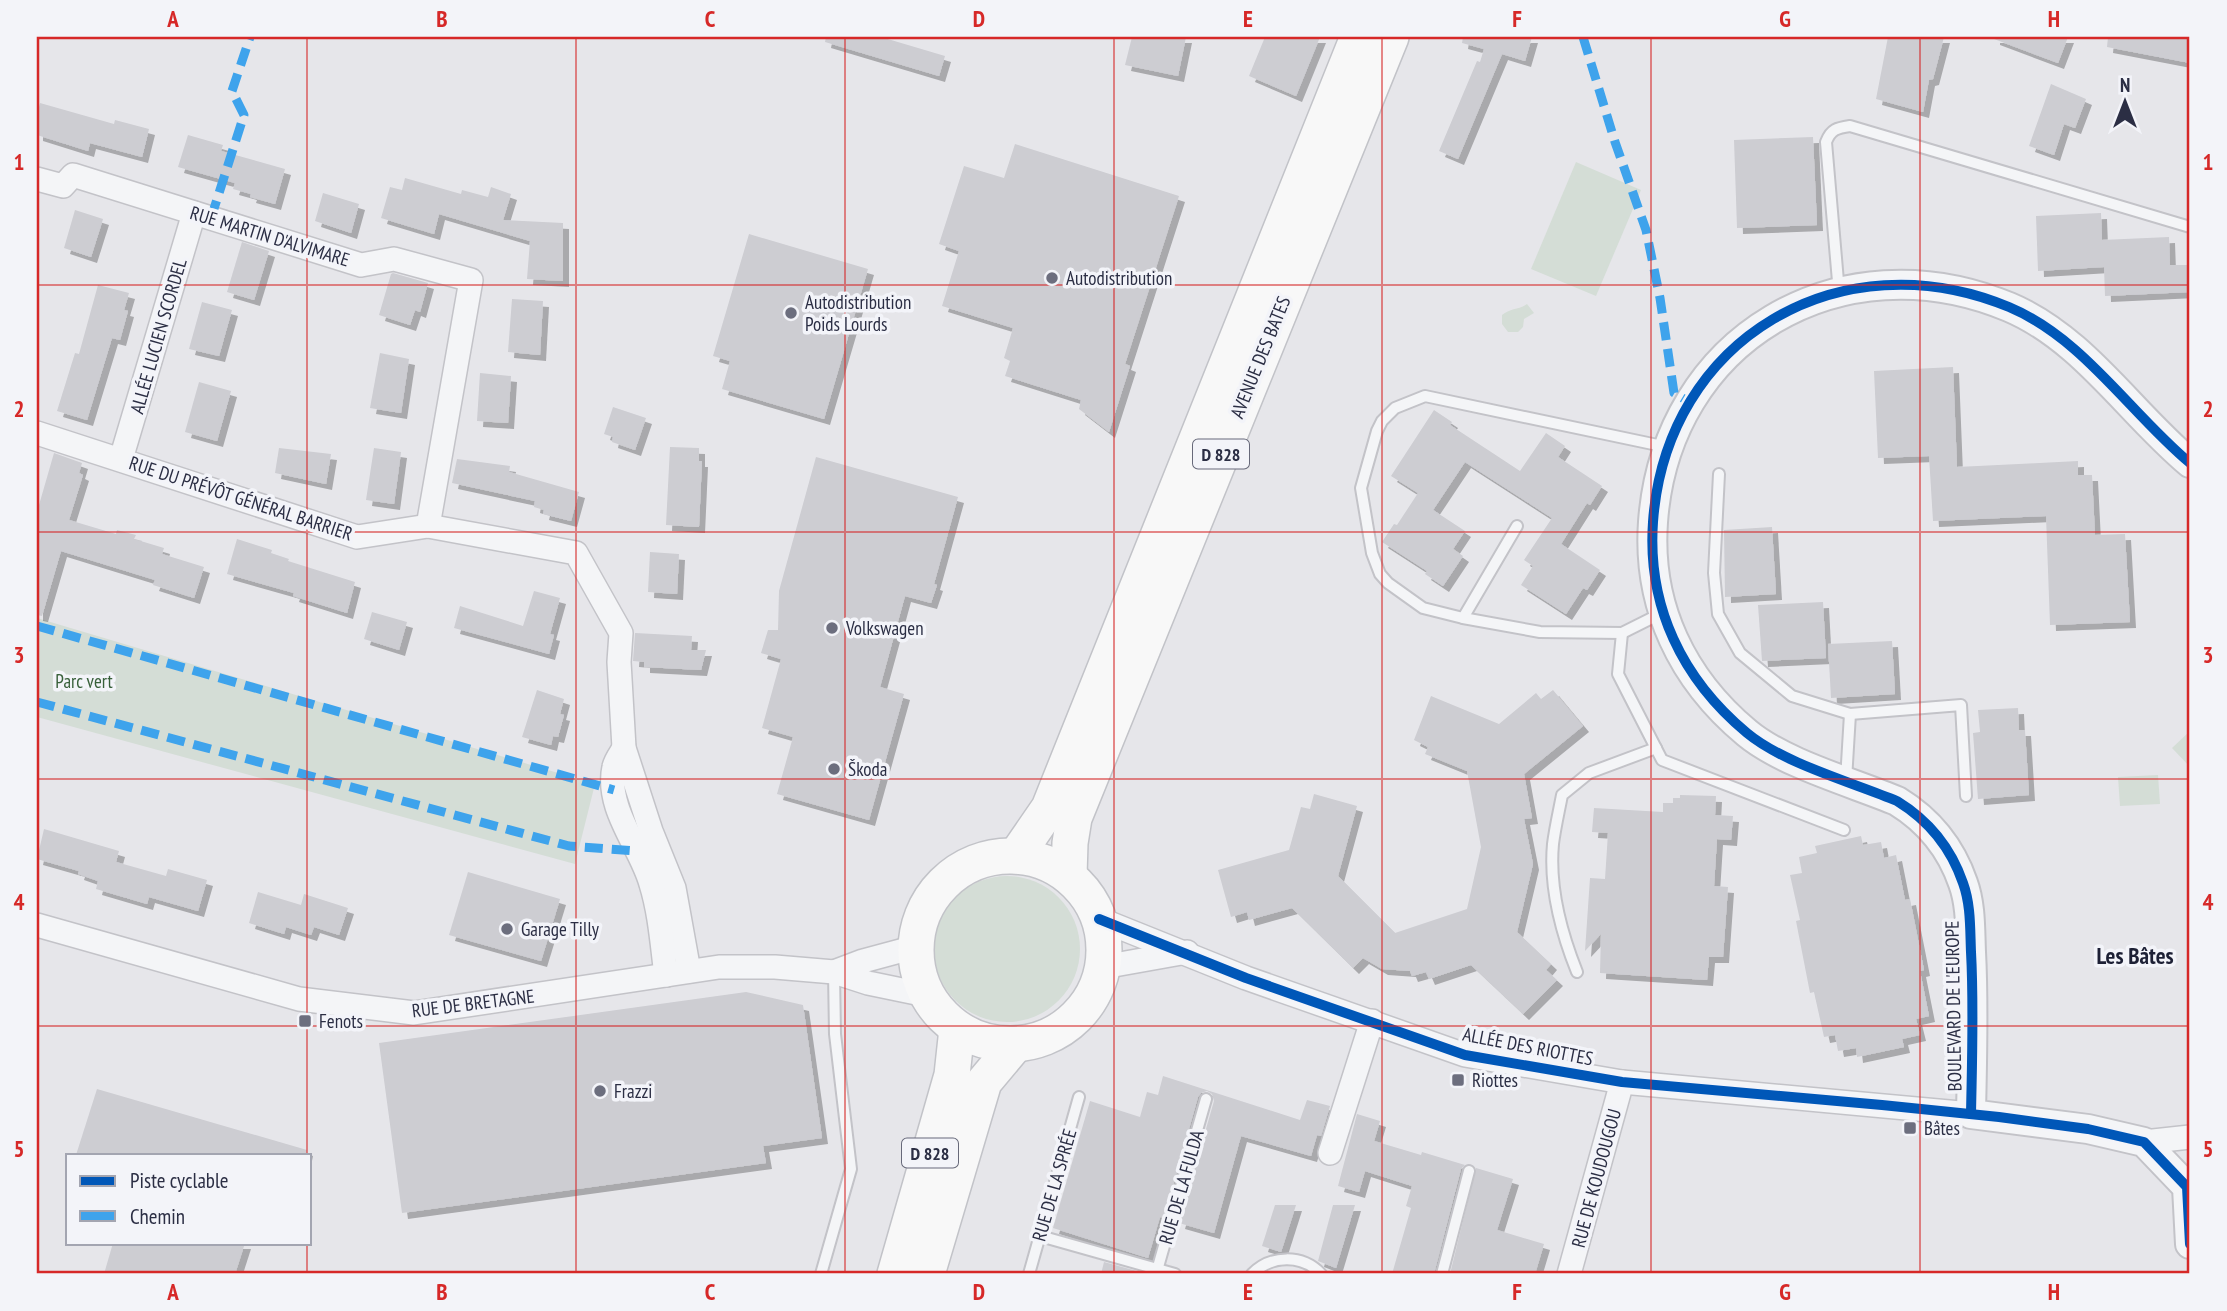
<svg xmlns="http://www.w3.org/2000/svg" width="2227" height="1311" viewBox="0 0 2227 1311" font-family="'PT Sans Narrow',sans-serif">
  <defs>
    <filter id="shadow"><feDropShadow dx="6" dy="6" stdDeviation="0" flood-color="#0004"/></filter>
  </defs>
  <rect width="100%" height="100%" fill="#e6e6ea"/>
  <g fill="#d4ddd6">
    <path d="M1576 162 1641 190 1596 296 1531 269Z"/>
    <path d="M1527 304 1534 313 1524 319 1523 327 1518 332H1508L1502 324V315C1510 308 1518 310 1527 304Z"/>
    <path d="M37 618 595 784 575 864 37 717Z"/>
    <path d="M2190 731V767L2172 748Z"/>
    <path d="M2158 775 2160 804 2120 806 2118 777Z"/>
    <circle cx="1007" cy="949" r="73"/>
  </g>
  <g fill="#cdcdd2" filter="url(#shadow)">
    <path d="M826 37H881L945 56 939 76 825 42Z"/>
    <path d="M1132 37H1186L1178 76 1125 65Z"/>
    <path d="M1265 37H1320L1296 96 1249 76Z"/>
    <path d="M1463 37H1532L1525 61 1502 54 1458 159 1439 151 1477 61 1480 62 1484 49 1462 43Z"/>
    <path d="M1888 37H1944L1933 79 1929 80 1923 112 1876 99Z"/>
    <path d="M1994 37H2068L2058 63 1994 39Z"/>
    <path d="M2108 37H2190V63L2107 47Z"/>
    <path d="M2051 84 2086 99 2075 128 2064 124 2054 155 2029 146Z"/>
    <path d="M40 103 114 124 115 120 149 129 142 157 90 143 88 151 37 135V115Z"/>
    <path d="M188 135 223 145 221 151 285 169 275 204 250 197 251 194 233 189 235 183 178 167Z"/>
    <path d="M1813 137 1817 225 1737 228 1734 140Z"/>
    <path d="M1015 144 1179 196 1125 364 1130 366 1109 432 1079 409 1081 400 1005 376 1010 361 1004 358 1013 328 942 306 959 251 939 244 964 166 1004 178Z"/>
    <path d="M405 178 461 194 462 190 488 197 491 187 511 194 503 220 563 223V281L527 279 530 241 439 214 434 234 381 218 390 187 402 190Z"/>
    <path d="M323 193 359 204 351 233 315 221Z"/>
    <path d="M75 210 103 219 91 257 64 248Z"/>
    <path d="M2101 213 2102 240 2169 237 2170 265H2190V292L2105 296 2104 267 2038 271 2036 216Z"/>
    <path d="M749 234 868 269 824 419 722 389 730 361 713 356Z"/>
    <path d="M242 242 269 251 254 300 227 292Z"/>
    <path d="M393 273 428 283 420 312 415 310 410 325 379 315 391 274Z"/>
    <path d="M98 285 129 293 124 310 128 311 120 340 112 338 87 420 57 411 75 353 79 354Z"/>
    <path d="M512 299 543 301 540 355 508 352Z"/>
    <path d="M202 302 232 310 219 356 189 349Z"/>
    <path d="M380 353 409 359 401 413 370 408Z"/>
    <path d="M1953 367 1957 467 2078 461V475H2092L2095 535 2125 534 2130 622 2050 625 2046 516 1933 521 1929 456 1878 458 1874 371Z"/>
    <path d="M480 373 511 376 508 423 477 421Z"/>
    <path d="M199 382 231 391 217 441 185 432Z"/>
    <path d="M613 407 646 418 635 450 612 442 613 437 604 434Z"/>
    <path d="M1434 410 1452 422 1450 425 1520 471 1546 433 1565 446 1558 457 1602 486 1590 505 1587 503 1561 544 1600 570 1587 590 1583 588 1566 614 1521 585 1533 566 1524 560 1552 518 1465 462 1433 510 1465 531 1453 549 1463 556 1443 586 1425 574 1427 571 1382 542 1394 524 1397 525 1418 493 1391 476Z"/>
    <path d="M670 447 699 448V461H702L699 527 666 525Z"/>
    <path d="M279 448 331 454 326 484 275 473Z"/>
    <path d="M374 448 401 452 394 504 366 500Z"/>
    <path d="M54 453 82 463 79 473 83 475 69 520 116 534 117 530 136 535 134 539 164 548 162 554 204 567 194 598 153 585 155 580 61 551 42 616 37 615V512Z"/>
    <path d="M816 457 958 497 934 584 937 585 931 603 905 596 880 687 904 694 869 820 777 794 793 737 762 728 781 659 761 653 768 630H778L779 591Z"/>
    <path d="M457 459 510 466 509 472 579 492 571 521 543 514 544 510 534 507 535 501 452 483Z"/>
    <path d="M1772 527 1776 594 1725 597 1724 530Z"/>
    <path d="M237 539 272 550 271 553 289 559 288 561 355 582 347 613 293 596 294 593 227 574Z"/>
    <path d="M650 552 679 554 677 594 648 592Z"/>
    <path d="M534 591 560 598 550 634 554 635 549 654 454 628 460 606 523 626Z"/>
    <path d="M1823 602 1826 658 1762 661 1758 605Z"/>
    <path d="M372 612 407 622 399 650 364 639Z"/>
    <path d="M635 633 692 636 691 650H706L701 670 644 667V662L633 661Z"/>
    <path d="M1892 641 1895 694 1831 698 1828 644Z"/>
    <path d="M537 690 564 699 560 714 564 715 558 737 553 736 551 745 522 737Z"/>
    <path d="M1553 690 1583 726 1524 774 1532 818 1524 819 1533 864 1517 932 1551 964 1546 970 1557 980 1523 1014 1471 965 1429 979 1426 972 1412 976 1410 971 1382 969 1363 958 1353 968 1292 908 1249 920 1247 912 1231 917 1218 870 1289 850 1301 807 1310 809 1314 794 1357 806 1338 876 1395 933 1467 909 1481 847 1467 771 1425 754 1428 747 1414 740 1431 696 1499 724 1536 693 1541 699Z"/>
    <path d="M2018 708 2019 730H2025L2029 795 1978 799 1973 733 1980 732 1978 710Z"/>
    <path d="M1680 795 1716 796 1715 815 1733 816 1731 840 1717 839 1714 886 1728 887 1723 957H1709L1707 980 1600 973 1601 934 1585 951 1590 878 1605 879 1608 833 1592 832 1594 808 1663 812V803H1673V798H1680Z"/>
    <path d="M44 829 119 851 116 862 166 876 168 869 207 880 198 911 149 897 147 904 96 889 98 881 78 874 79 871 37 859Z"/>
    <path d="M1861 836 1863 845 1881 842 1884 858 1896 855 1905 900 1910 899 1924 970 1920 971 1929 1016 1916 1019 1920 1035 1902 1039 1904 1047 1857 1057 1856 1048 1838 1051 1835 1035 1824 1037 1814 992 1810 993 1796 921 1800 920 1790 875 1802 873 1799 857 1817 853 1815 846Z"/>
    <path d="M468 872 560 899 541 961 449 935Z"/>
    <path d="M258 892 301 905 304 894 348 908 339 935 314 927 311 935 286 927 284 934 249 923Z"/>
    <path d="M746 992 803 1005 822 1138 763 1146 766 1163 402 1213 379 1043Z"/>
    <path d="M1163 1076 1300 1120 1307 1100 1330 1106 1321 1136 1317 1135 1311 1156 1241 1136 1214 1233 1179 1223 1214 1101 1212 1094 1207 1091 1201 1093 1198 1097 1164 1218 1160 1217 1148 1258 1053 1228 1090 1101 1140 1117 1147 1092 1158 1095Z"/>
    <path d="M97 1089 307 1150 306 1155H76Z"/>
    <path d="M1357 1114 1380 1121 1374 1141 1421 1155 1422 1152 1465 1165 1461 1169 1434 1274H1392L1411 1208 1406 1206 1412 1186 1365 1171 1359 1192 1338 1186Z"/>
    <path d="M1476 1168 1513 1179 1497 1230 1544 1244 1535 1274H1450Z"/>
    <path d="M1275 1205H1296L1281 1252 1262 1246Z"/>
    <path d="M1333 1205H1355L1336 1268 1318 1261Z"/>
    <path d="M113 1243H245L235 1274H104Z"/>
    <path d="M1104 1262 1144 1273V1274H1101Z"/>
  </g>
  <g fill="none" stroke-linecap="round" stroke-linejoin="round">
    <g stroke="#c3c3c8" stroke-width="14">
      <g id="service">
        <path d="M1839 293 1826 142C1831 129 1837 128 1850 126L2190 227"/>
        <path d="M1719 474 1714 573 1718 614 1740 653 1792 696 1850 714 1961 705 1966 796"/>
        <path d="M1662 613 1622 633 1540 632 1463 618 1423 608 1388 583 1380 574 1372 553 1361 488 1377 431 1382 421 1395 408 1425 396 1667 447"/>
        <path d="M1463 618 1517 526"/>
        <path d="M1622 633 1618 674 1662 760 1844 830"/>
        <path d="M1846 780 1850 714"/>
        <path d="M1577 972C1561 932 1549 887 1553 844 1555 828 1559 811 1562 795L1589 773 1656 748"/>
        <path d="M1040 1236 1175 1274"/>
        <path d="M821 1274 851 1169 835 1034 834 972"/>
        <path d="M1029 1274 1079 1097"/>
        <path d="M1156 1274 1206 1099"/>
        <path d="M1252 1274C1271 1255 1302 1254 1321 1274"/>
        <path d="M1442 1274 1469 1171"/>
      </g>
    </g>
    <g stroke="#c3c3c8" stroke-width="26">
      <g id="minor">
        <path d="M37 179 63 186 73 175 361 265 394 259 471 280 428 526"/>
        <path d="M37 433 357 537 428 526 576 553 621 633 619 662 624 748 651 831 674 888 689 971"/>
        <path d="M121 459 194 213"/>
        <path d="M624 748C621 753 615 761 614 767 605 809 641 847 651 884 660 913 662 944 666 975"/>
        <path d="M1099 919 1246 978 1465 1055 1622 1082 1971 1114"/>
        <path d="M37 925 299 999 414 1013 719 967H775L834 972 868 983 926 995"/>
        <path d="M1103 967 1187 952"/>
        <path d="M834 972 863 961 915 947"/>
        <path d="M2144 1142 2190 1137"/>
        <path d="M1330 1153 1372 1021"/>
        <path d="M1569 1274 1622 1082"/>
      </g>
    </g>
    <g stroke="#c3c3c8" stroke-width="32">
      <path id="tertiary" d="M2190 463C2130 413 2083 338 2009 307 1841 237 1666 338 1653 522 1647 606 1682 679 1747 733 1783 763 1851 782 1897 801 1928 820 1951 848 1963 883 1971 905 1970 929 1971 952 1974 1006 1972 1060 1971 1114L2088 1129 2144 1142 2187 1187 2190 1244"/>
    </g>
    <g stroke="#c2c3c8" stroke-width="38">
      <g id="primary">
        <circle cx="1010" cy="950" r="94"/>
        <path d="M1016 856 1049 808 1358 37"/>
        <path d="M1069 876 1070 843 1074 818 1391 37"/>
        <path d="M895 1274 952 1075 957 1029"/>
        <path d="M927 1274 984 1082 1015 1045"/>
      </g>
    </g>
    <use href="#service" stroke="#f4f5f7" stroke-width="10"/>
    <use href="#minor" stroke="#f4f5f7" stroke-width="23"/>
    <use href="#tertiary" stroke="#f4f5f7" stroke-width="28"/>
    <use href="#primary" stroke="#f8f8f8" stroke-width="35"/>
    <g stroke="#3ea3ec" stroke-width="9" stroke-dasharray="18 9" stroke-linecap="butt">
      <path d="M1583 37 1615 142 1646 230 1660 298 1674 393 1689 402"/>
      <path d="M211 218 244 115 232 91 250 37"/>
      <path d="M37 626 614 790"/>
      <path d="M37 702 569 846 636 851"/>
    </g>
    <g stroke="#f3f4f9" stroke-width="15">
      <g id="cycleway">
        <path d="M1099 919 1246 978 1465 1055 1622 1082 1882 1105 1999 1117 2088 1129 2144 1142 2187 1187 2190 1244"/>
        <path d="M1971 1114C1972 1060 1974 1006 1971 952 1970 929 1971 905 1963 883 1951 848 1928 820 1897 801 1851 782 1783 763 1747 733 1682 679 1647 606 1653 522 1666 338 1841 237 2009 307 2083 338 2130 413 2190 463"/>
      </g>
    </g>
    <use href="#cycleway" stroke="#0057b8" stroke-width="10"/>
  </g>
  <path fill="none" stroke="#d62828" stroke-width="2" stroke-opacity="0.55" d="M307 37V1155M576 37V1274M845 37V1274M1114 37V1274M1382 37V1274M1651 37V1274M1920 37V1274M37 285H2190M37 532H2190M37 779H2190M37 1026H2190M307 1243V1274"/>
  <g fill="#6c6e7e" stroke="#f3f4f9" stroke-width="2.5">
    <circle cx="1052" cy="278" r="7"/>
    <circle cx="791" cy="313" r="7"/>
    <circle cx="832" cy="628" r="7"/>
    <circle cx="834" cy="769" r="7"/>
    <circle cx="507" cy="929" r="7"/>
    <rect x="298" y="1014" width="14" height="14" rx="3.5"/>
    <rect x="1451" y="1073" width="14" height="14" rx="3.5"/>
    <circle cx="600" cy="1091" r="7"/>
    <rect x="1903" y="1121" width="14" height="14" rx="3.5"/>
  </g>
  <g text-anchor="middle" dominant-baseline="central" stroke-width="7" stroke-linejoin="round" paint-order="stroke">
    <g fill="#f3f4f9" stroke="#67697a" stroke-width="2">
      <rect x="1193" y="439.5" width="56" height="29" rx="5"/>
      <rect x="902" y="1138.5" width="56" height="29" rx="5"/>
    </g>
    <g font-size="18" font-weight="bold" fill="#2b2e44">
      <text x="1221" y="454">D 828</text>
      <text x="930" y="1153">D 828</text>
    </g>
    <g font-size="19" fill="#2b2e44" stroke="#f3f4f9">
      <text transform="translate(270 236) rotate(17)">RUE MARTIN D'ALVIMARE</text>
      <text transform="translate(158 336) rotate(-74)">ALLÉE LUCIEN SCORDEL</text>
      <text transform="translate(1260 357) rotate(-68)">AVENUE DES BATES</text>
      <text transform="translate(241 498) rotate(18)">RUE DU PRÉVÔT GÉNÉRAL BARRIER</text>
      <text transform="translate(473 1003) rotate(-7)">RUE DE BRETAGNE</text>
      <text transform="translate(1953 1006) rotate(-91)">BOULEVARD DE L'EUROPE</text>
      <text transform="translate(1528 1046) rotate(11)">ALLÉE DES RIOTTES</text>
      <text transform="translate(1596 1178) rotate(-75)">RUE DE KOUDOUGOU</text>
      <text transform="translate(1054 1185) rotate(-74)">RUE DE LA SPRÉE</text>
      <text transform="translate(1181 1187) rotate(-74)">RUE DE LA FULDA</text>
    </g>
    <g font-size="19" fill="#2b2e44" stroke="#f3f4f9" text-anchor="start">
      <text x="1066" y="278">Autodistribution</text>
      <text x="805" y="302">Autodistribution<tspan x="805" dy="22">Poids Lourds</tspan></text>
      <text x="846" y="628">Volkswagen</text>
      <text x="848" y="769">Škoda</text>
      <text x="521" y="929">Garage Tilly</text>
      <text x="319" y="1021">Fenots</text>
      <text x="1472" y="1080">Riottes</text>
      <text x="614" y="1091">Frazzi</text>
      <text x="1924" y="1128">Bâtes</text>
    </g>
    <g font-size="19" fill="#38603a" stroke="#f3f4f9">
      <text x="84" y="681">Parc vert</text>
    </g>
    <g font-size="23" font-weight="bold" fill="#1d2035" stroke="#f3f4f9">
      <text x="2135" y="955">Les Bâtes</text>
    </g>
  </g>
  <rect width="2227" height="1311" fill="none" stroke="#f3f4f9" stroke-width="77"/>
  <rect x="66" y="1154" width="245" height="91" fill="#f3f4f9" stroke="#a3a5b1" stroke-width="2"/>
  <rect x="80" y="1176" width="35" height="10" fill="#0057b8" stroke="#a3a5b1" stroke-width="2"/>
  <text x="130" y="1188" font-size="21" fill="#2b2e44">Piste cyclable</text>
  <rect x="80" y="1211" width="35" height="10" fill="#3ea3ec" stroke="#a3a5b1" stroke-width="2"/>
  <text x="130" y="1224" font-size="21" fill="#2b2e44">Chemin</text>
  <g transform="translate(2125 102)" stroke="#f3f4f9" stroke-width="5" paint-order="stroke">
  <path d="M0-5L12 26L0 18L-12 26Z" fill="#2b2e44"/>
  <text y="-10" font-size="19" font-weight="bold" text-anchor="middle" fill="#2b2e44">N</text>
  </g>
  <rect x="38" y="38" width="2150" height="1234" fill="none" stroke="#d62828" stroke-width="2.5"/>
  <g font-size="23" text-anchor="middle" font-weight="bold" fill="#d62828">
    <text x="173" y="27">A</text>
    <text x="442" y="27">B</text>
    <text x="710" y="27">C</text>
    <text x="979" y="27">D</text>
    <text x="1248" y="27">E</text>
    <text x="1517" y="27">F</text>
    <text x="1785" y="27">G</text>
    <text x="2054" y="27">H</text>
    <text x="19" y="170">1</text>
    <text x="2208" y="170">1</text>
    <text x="19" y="417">2</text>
    <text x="2208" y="417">2</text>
    <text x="19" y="663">3</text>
    <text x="2208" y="663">3</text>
    <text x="19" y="910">4</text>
    <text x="2208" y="910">4</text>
    <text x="19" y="1157">5</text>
    <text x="2208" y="1157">5</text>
    <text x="173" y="1300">A</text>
    <text x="442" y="1300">B</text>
    <text x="710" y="1300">C</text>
    <text x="979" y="1300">D</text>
    <text x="1248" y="1300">E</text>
    <text x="1517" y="1300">F</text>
    <text x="1785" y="1300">G</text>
    <text x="2054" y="1300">H</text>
  </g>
</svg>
